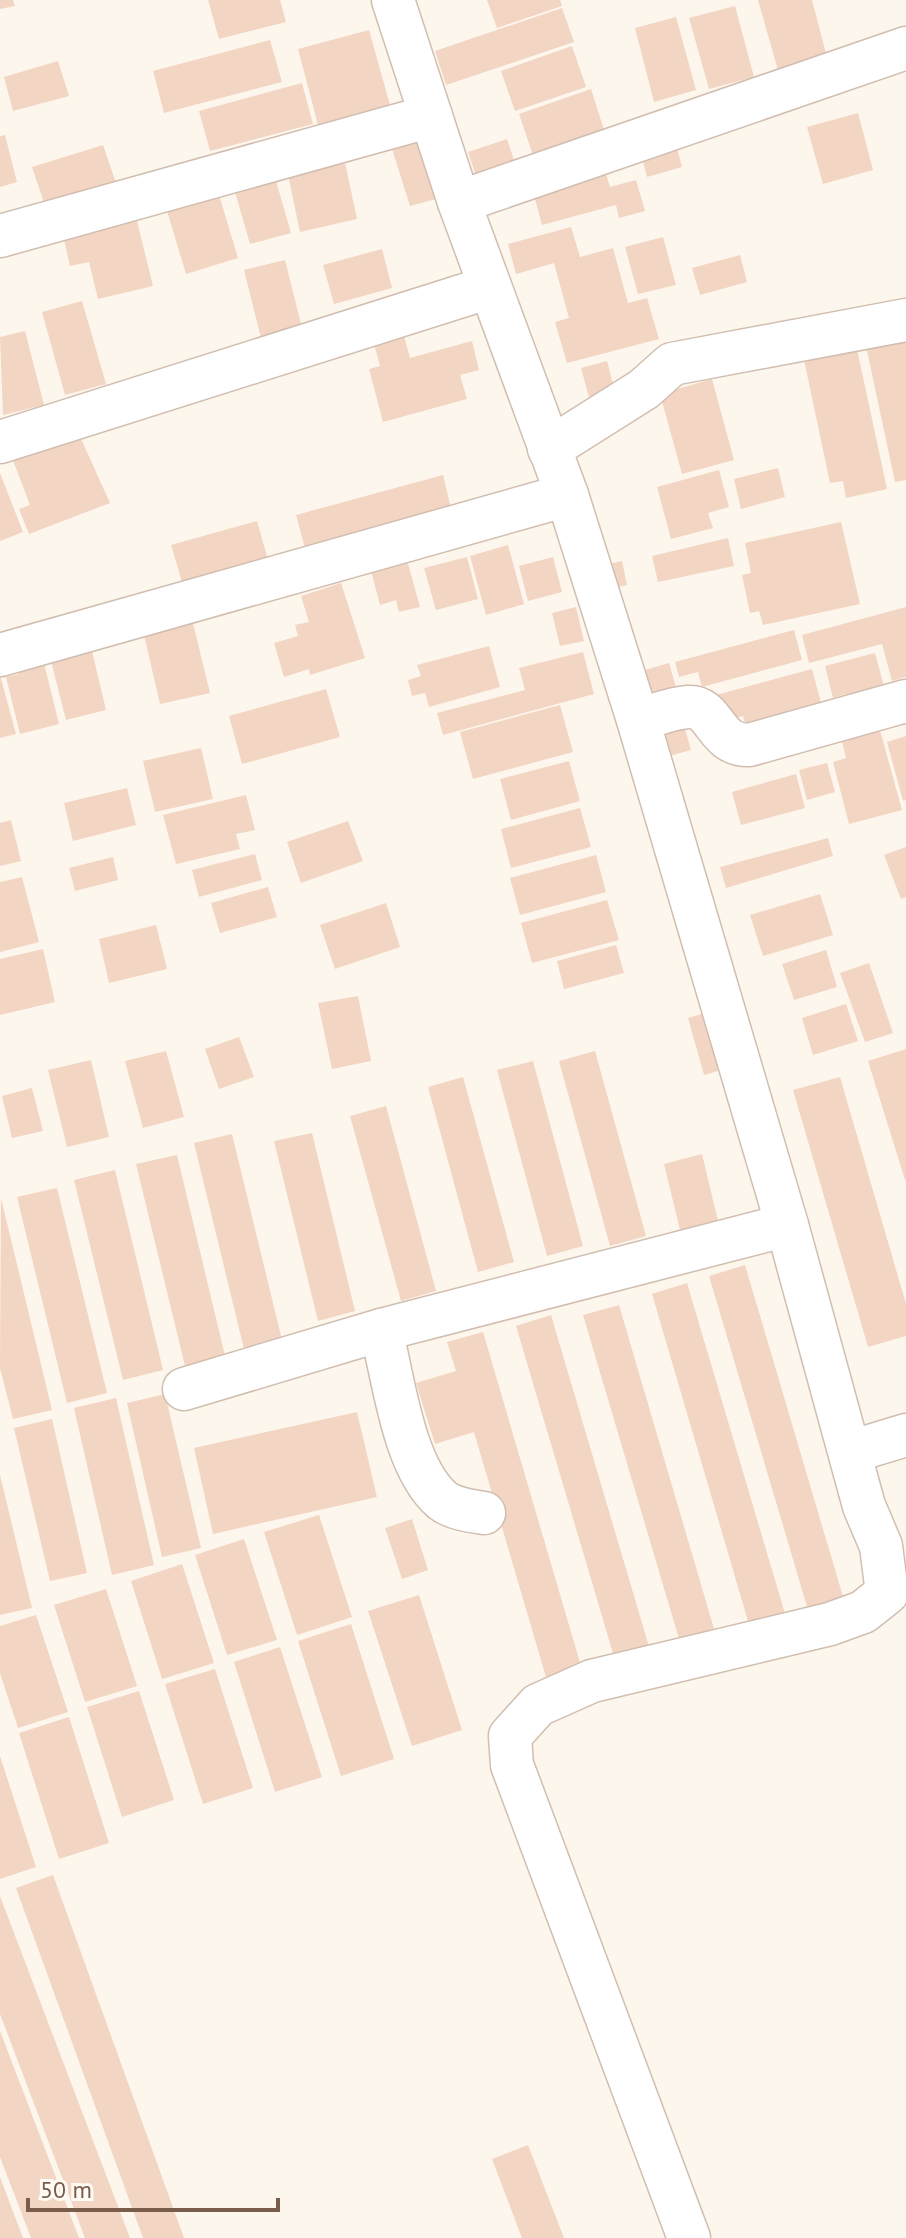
<svg xmlns="http://www.w3.org/2000/svg" width="906" height="2238" viewBox="0 0 906 2238" font-family="'PT Sans',sans-serif">
  <rect width="100%" height="100%" fill="#fdf6ec"/>
  <g fill="#f3d5c3">
    <path d="M0 0H13L15 6 0 9Z"/>
    <path d="M208 0H280L286 22 219 39Z"/>
    <path d="M487 0H560L562 6 497 28Z"/>
    <path d="M758 0H812L828 61 779 74Z"/>
    <path d="M735 6 754 77 709 89 689 18Z"/>
    <path d="M562 8 574 42 446 85 435 51Z"/>
    <path d="M676 17 696 90 654 102 635 28Z"/>
    <path d="M369 30 390 105 318 125 298 49Z"/>
    <path d="M270 40 282 82 164 113 153 71Z"/>
    <path d="M572 46 586 87 515 111 501 71Z"/>
    <path d="M58 61 69 96 13 111 4 77Z"/>
    <path d="M302 83 313 124 210 151 199 111Z"/>
    <path d="M591 89 606 136 535 161 519 114Z"/>
    <path d="M858 113 873 170 823 184 807 127Z"/>
    <path d="M415 128 436 199 410 206 388 136Z"/>
    <path d="M5 135 17 182 0 187V136Z"/>
    <path d="M507 139 517 169 478 182 468 152Z"/>
    <path d="M675 140 682 167 647 177 640 150Z"/>
    <path d="M103 145 118 189 47 212 32 167Z"/>
    <path d="M344 158 357 219 300 232 287 170Z"/>
    <path d="M603 164 610 187 636 180 645 211 619 218 616 205 542 225 531 184Z"/>
    <path d="M274 174 291 233 250 244 233 185Z"/>
    <path d="M216 185 238 258 186 274 164 201Z"/>
    <path d="M133 205 153 286 98 299 89 262 70 266 60 222Z"/>
    <path d="M571 227 580 257 613 248 628 303 647 298 659 339 567 363 555 322 569 318 554 263 516 274 508 244Z"/>
    <path d="M663 237 676 285 638 294 625 247Z"/>
    <path d="M382 249 392 288 334 304 323 265Z"/>
    <path d="M740 255 747 282 700 295 692 268Z"/>
    <path d="M285 260 304 336 263 346 244 270Z"/>
    <path d="M82 301 106 384 65 395 42 312Z"/>
    <path d="M25 331 44 405 3 415 0 337Z"/>
    <path d="M403 332 410 358 472 341 479 370 460 375 467 399 383 422 369 369 380 366 373 340Z"/>
    <path d="M906 338V480L895 482 866 346Z"/>
    <path d="M857 349 887 489 846 498 843 481 830 483 804 360Z"/>
    <path d="M607 361 616 395 590 401 581 368Z"/>
    <path d="M712 379 734 460 682 474 660 394Z"/>
    <path d="M77 430 110 503 29 534 19 509 30 505 11 455Z"/>
    <path d="M778 468 785 497 741 509 734 479Z"/>
    <path d="M719 470 729 507 708 513 713 528 671 539 657 487Z"/>
    <path d="M0 473 23 532 0 541Z"/>
    <path d="M443 475 452 513 306 552 296 515Z"/>
    <path d="M257 521 270 567 240 566 182 582 171 545Z"/>
    <path d="M841 522 860 604 763 625 759 611 750 613 742 575 751 573 745 543Z"/>
    <path d="M728 538 734 566 658 582 652 556Z"/>
    <path d="M508 545 524 604 486 615 470 556Z"/>
    <path d="M404 549 420 607 399 612 396 600 380 605 368 559Z"/>
    <path d="M467 557 478 599 436 610 424 568Z"/>
    <path d="M553 557 562 592 528 601 519 566Z"/>
    <path d="M622 561 627 585 605 590 600 566Z"/>
    <path d="M341 583 365 658 310 675 309 669 284 677 274 643 298 636 295 625 309 622 301 596Z"/>
    <path d="M576 607 584 641 560 646 552 613Z"/>
    <path d="M906 607V677L892 681 882 644 809 663 802 635Z"/>
    <path d="M193 623 210 693 160 704 144 635Z"/>
    <path d="M794 630 802 660 702 687 698 672 679 677 675 662Z"/>
    <path d="M489 646 500 687 429 707 425 693 412 696 408 680 421 676 417 665Z"/>
    <path d="M91 647 106 710 66 720 50 657Z"/>
    <path d="M41 651 59 724 20 734 6 677 19 674 15 657Z"/>
    <path d="M583 652 594 694 443 735 437 713 525 690 519 668Z"/>
    <path d="M875 653 887 698 849 708 846 694 833 698 825 666Z"/>
    <path d="M669 663 678 694 646 702 638 672Z"/>
    <path d="M812 669 824 714 748 734 743 716 723 721 716 695Z"/>
    <path d="M0 675 16 734 0 738Z"/>
    <path d="M326 689 340 737 242 764 229 716Z"/>
    <path d="M560 705 573 752 473 779 460 732Z"/>
    <path d="M682 718 691 750 662 758 653 726Z"/>
    <path d="M878 723 902 810 849 824 833 762 846 758 840 733Z"/>
    <path d="M906 736V800L903 801 887 742Z"/>
    <path d="M201 748 213 799 155 812 143 761Z"/>
    <path d="M569 761 580 801 511 820 500 779Z"/>
    <path d="M827 763 835 792 807 800 799 770Z"/>
    <path d="M796 774 805 808 741 825 732 792Z"/>
    <path d="M127 788 136 825 73 841 64 803Z"/>
    <path d="M246 795 255 830 236 834 240 849 176 864 163 815Z"/>
    <path d="M580 808 591 847 511 868 501 829Z"/>
    <path d="M11 820 21 861 0 866V823Z"/>
    <path d="M348 821 363 861 301 883 287 842Z"/>
    <path d="M828 838 833 856 726 888 720 867Z"/>
    <path d="M906 847V897L901 899 884 855Z"/>
    <path d="M255 854 262 880 199 897 192 870Z"/>
    <path d="M596 855 606 892 520 915 510 878Z"/>
    <path d="M113 857 118 880 75 891 69 868Z"/>
    <path d="M22 877 39 942 0 952V882Z"/>
    <path d="M268 887 277 917 220 933 211 903Z"/>
    <path d="M820 894 833 935 763 956 750 915Z"/>
    <path d="M607 900 619 940 532 963 521 923Z"/>
    <path d="M386 903 400 947 335 969 320 925Z"/>
    <path d="M156 925 167 969 109 983 99 939Z"/>
    <path d="M616 945 624 973 564 989 557 961Z"/>
    <path d="M43 949 55 1002 0 1015V959Z"/>
    <path d="M826 950 837 987 794 1000 782 964Z"/>
    <path d="M869 963 893 1033 865 1042 840 973Z"/>
    <path d="M358 996 371 1061 332 1069 318 1003Z"/>
    <path d="M846 1004 858 1041 813 1055 802 1018Z"/>
    <path d="M715 1010 732 1067 704 1075 688 1018Z"/>
    <path d="M239 1037 254 1077 219 1089 205 1049Z"/>
    <path d="M906 1049V1180H905L868 1061Z"/>
    <path d="M166 1051 184 1117 143 1128 125 1061Z"/>
    <path d="M595 1051 646 1236 610 1246 559 1061Z"/>
    <path d="M91 1060 109 1137 67 1147 48 1070Z"/>
    <path d="M533 1061 583 1246 547 1256 497 1070Z"/>
    <path d="M463 1077 514 1262 478 1272 428 1087Z"/>
    <path d="M840 1077 906 1304V1336L868 1347 793 1090Z"/>
    <path d="M32 1088 43 1131 12 1138 2 1096Z"/>
    <path d="M386 1106 436 1291 401 1301 350 1116Z"/>
    <path d="M312 1133 355 1311 318 1321 274 1141Z"/>
    <path d="M232 1134 282 1340 244 1349 194 1143Z"/>
    <path d="M702 1154 719 1225 681 1234 664 1164Z"/>
    <path d="M177 1155 225 1356 185 1366 136 1164Z"/>
    <path d="M115 1170 163 1370 123 1380 74 1180Z"/>
    <path d="M57 1188 107 1393 67 1403 17 1197Z"/>
    <path d="M1 1198 52 1410 13 1419 0 1368Z"/>
    <path d="M745 1265 844 1600 808 1610 709 1276Z"/>
    <path d="M687 1283 786 1617 750 1628 652 1294Z"/>
    <path d="M619 1305 717 1639 682 1649 583 1315Z"/>
    <path d="M551 1315 650 1650 615 1660 516 1326Z"/>
    <path d="M483 1332 581 1666 546 1677 474 1432 435 1444 416 1383 456 1371 447 1342Z"/>
    <path d="M165 1394 201 1548 162 1557 127 1403Z"/>
    <path d="M116 1398 154 1565 112 1575 74 1408Z"/>
    <path d="M357 1412 377 1497 213 1534 194 1448Z"/>
    <path d="M52 1419 87 1573 50 1581 14 1428Z"/>
    <path d="M0 1475 32 1608 0 1615Z"/>
    <path d="M319 1515 352 1617 297 1635 264 1532Z"/>
    <path d="M412 1519 428 1570 402 1579 385 1528Z"/>
    <path d="M244 1539 277 1640 227 1655 195 1555Z"/>
    <path d="M182 1564 214 1663 162 1679 131 1581Z"/>
    <path d="M106 1589 137 1686 85 1702 54 1605Z"/>
    <path d="M419 1595 462 1730 412 1746 368 1611Z"/>
    <path d="M36 1615 68 1712 18 1728 0 1673V1626Z"/>
    <path d="M351 1624 394 1759 341 1776 298 1641Z"/>
    <path d="M280 1647 322 1777 275 1792 234 1662Z"/>
    <path d="M215 1669 253 1788 203 1804 165 1684Z"/>
    <path d="M139 1691 174 1800 122 1817 87 1707Z"/>
    <path d="M69 1717 109 1843 59 1859 19 1733Z"/>
    <path d="M0 1756 36 1867 0 1879Z"/>
    <path d="M53 1875 184 2238H143L16 1888Z"/>
    <path d="M0 1896 130 2238H85L0 2014Z"/>
    <path d="M0 2031 79 2238H31L0 2157Z"/>
    <path d="M528 2145 564 2238H522L492 2159Z"/>
    <path d="M0 2177 23 2238H0Z"/>
  </g>
  <g fill="none" stroke-linecap="round" stroke-linejoin="round">
    <g stroke="#d1beb0" stroke-width="45">
      <g id="minor">
        <path d="M393 0 459 202 567 495 638 720 787 1225 864 1506 881 1546 887 1593 863 1612 830 1624 592 1681 538 1705 510 1736 512 1765 689 2238"/>
        <path d="M459 202 906 48"/>
        <path d="M0 236 431 116"/>
        <path d="M0 442 490 287"/>
        <path d="M549 449 644 389 672 364 906 320"/>
        <path d="M0 655 567 495"/>
        <path d="M638 720C653 716 671 708 688 707 716 705 714 746 749 745L906 701"/>
        <path d="M381 1330C394 1380 403 1466 442 1500 453 1509 471 1511 484 1513"/>
        <path d="M184 1389 381 1330 787 1225"/>
        <path d="M850 1452 906 1435"/>
      </g>
    </g>
    <use href="#minor" stroke="#fff" stroke-width="42"/>
  </g>
  <path d="M28 2198v12h250v-12" fill="none" stroke="#7a5c4d" stroke-width="4"/>
  <text x="40" y="2198" font-size="24" fill="#7a5c4d" stroke="#fffaf3" stroke-width="6" paint-order="stroke">50 m</text>
</svg>
